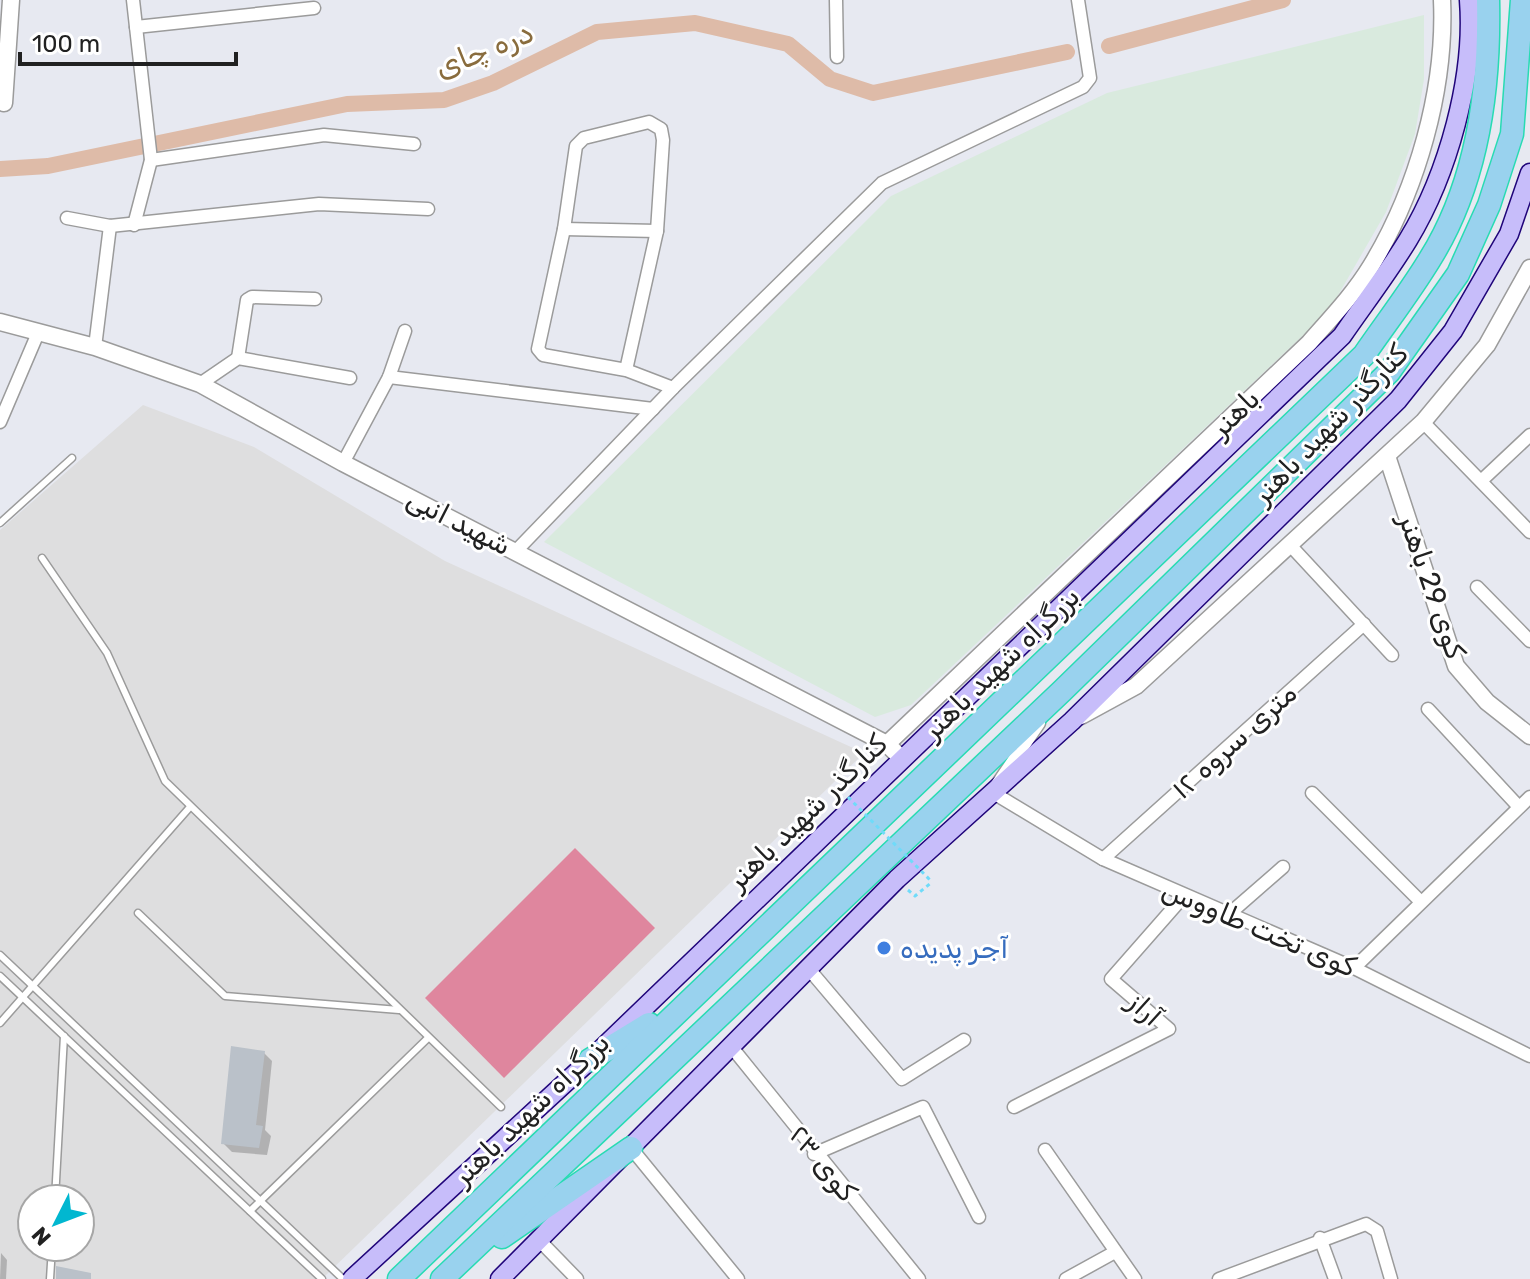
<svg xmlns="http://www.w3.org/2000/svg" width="1530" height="1279" viewBox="0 0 1530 1279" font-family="Rubik,'Noto Sans Arabic',sans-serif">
  <rect width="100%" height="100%" fill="#e7e9f1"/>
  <path fill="#dededf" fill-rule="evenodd" d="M143 405 254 447 445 561 864 753 322 1279H0V530ZM32 1199H80V1247H32Z"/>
  <path fill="#d9eade" d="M1424 15V79L1415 134 1386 212 1329 311 911 705 875 717 544 542 891 196 1107 93Z"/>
  <path fill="#df869e" d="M575 848 655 928 504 1078 425 998Z"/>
  <g fill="#0003">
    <path d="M264 1053 272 1061 265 1130 271 1136 267 1155 232 1152 223 1143Z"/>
    <path d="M1 1253 7 1260 6 1279H0Z"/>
  </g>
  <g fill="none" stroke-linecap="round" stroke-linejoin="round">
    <g stroke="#debba8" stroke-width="16">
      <path d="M1109 46 1283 0"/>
      <path d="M0 169 48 166 347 104 444 100 493 83 597 32 695 23 788 44 830 79 873 93 1067 52"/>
    </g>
  </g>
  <g fill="#bac1c9">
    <path d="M231 1046 265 1051 256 1125 263 1126 259 1148 221 1144Z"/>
    <path d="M56 1266 91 1273V1279H56Z"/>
  </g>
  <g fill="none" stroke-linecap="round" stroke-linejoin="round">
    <g stroke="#9b9b9b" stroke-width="9">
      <g id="service">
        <path d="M0 523 72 458"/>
        <path d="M42 558 107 653 165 781 501 1107"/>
        <path d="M138 913 225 996 399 1010"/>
        <path d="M0 955 343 1279"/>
        <path d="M0 976 322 1279"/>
        <path d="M0 1023 190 807"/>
        <path d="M55 1199 64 1036"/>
        <path d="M250 1211 428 1038"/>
        <path d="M50 1279 52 1247"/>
      </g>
    </g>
    <g stroke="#9b9b9b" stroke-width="15">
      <g id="minor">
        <path d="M133 0 151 160 134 225"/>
        <path d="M836 0 837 57"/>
        <path d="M136 27 314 8"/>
        <path d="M151 160 324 135 414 144"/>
        <path d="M67 218 110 226 319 204 428 209"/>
        <path d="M564 229 657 231"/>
        <path d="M95 347 110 226"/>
        <path d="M238 358 247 300 252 297 315 299"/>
        <path d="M626 370 657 231 663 140 661 129 649 122 584 138 576 146 564 229 538 349 543 355 626 370 673 388"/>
        <path d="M389 377 653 409"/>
        <path d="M200 384 238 358 350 378"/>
        <path d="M0 422 38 333"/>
        <path d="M1423 422 1530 532"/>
        <path d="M343 463 389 377 405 331"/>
        <path d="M1481 481 1530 435"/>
        <path d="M1290 545 1392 655"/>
        <path d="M516 551 673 388 882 183 1083 87 1090 78 1078 0"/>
        <path d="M1477 587 1530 641"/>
        <path d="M1428 709 1519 807"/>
        <path d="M1039 723 992 792 1103 859 1354 968 1530 1056"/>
        <path d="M1312 793 1421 902"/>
        <path d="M1103 859 1364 624"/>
        <path d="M1228 915 1283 867"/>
        <path d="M808 968 902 1079 964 1040"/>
        <path d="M1354 968 1530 797"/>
        <path d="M730 1045 919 1279"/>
        <path d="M1014 1107 1169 1029 1111 979 1183 897"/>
        <path d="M631 1148 738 1279"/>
        <path d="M1045 1150 1135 1279"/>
        <path d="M814 1154 923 1107 979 1217"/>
        <path d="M1320 1238 1335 1279"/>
        <path d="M540 1241 577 1279"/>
        <path d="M1066 1279 1115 1252"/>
        <path d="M1219 1279 1366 1224 1377 1231 1391 1279"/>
      </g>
    </g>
    <g stroke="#9b9b9b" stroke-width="19">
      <g id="tertiary">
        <path d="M4 103 11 0"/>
        <path d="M0 322 95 347 200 384 343 463 887 744 902 759"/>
        <path d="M1387 456 1456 666 1487 702 1530 736"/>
        <path d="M1081 716 1136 686 1423 422 1487 345 1530 268"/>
        <path d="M887 744 1309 343C1331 318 1354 294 1371 266 1417 190 1446 89 1442 0"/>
      </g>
    </g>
    <g stroke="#20057a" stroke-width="21">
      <g id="secondary">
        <path d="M352 1279 590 1060 1342 336C1364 304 1388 273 1408 240 1448 174 1475 77 1469 0"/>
        <path d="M500 1279 897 879 1072 721 1398 400 1453 331 1509 234 1530 173"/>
      </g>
    </g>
    <g stroke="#28dbb3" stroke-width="25">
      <g id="trunk">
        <path d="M590 1060 649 1024"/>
        <path d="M502 1237 631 1148"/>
        <path d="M399 1279 1364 355C1386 323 1410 292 1430 259 1478 182 1490 88 1488 0"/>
        <path d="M442 1279 1062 691 1389 372 1458 274 1489 205 1512 134 1522 0"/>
      </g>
    </g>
    <path stroke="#70dbf9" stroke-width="3" stroke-dasharray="4 4" stroke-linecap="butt" d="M908 890 915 896 932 882"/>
    <use href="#service" stroke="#fff" stroke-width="6"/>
    <use href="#minor" stroke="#fff" stroke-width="12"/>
    <use href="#tertiary" stroke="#fff" stroke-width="16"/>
    <use href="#secondary" stroke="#c7bdfa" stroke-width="18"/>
    <use href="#trunk" stroke="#99d2ee" stroke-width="22"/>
    <path stroke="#70dbf9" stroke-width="3" stroke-dasharray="4 4" stroke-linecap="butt" d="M848 797 932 882"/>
  </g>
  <circle fill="#3f7fe0" stroke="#fff" stroke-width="3" cx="884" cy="948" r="8"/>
  <g text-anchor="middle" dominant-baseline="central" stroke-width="6" stroke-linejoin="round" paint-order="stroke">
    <g font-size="28" fill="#212121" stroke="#fff">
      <text transform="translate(1235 413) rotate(-44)">باهنر</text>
      <text transform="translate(1330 424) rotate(-46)">کنارگذر شهید باهنر</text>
      <text transform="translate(459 522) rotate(27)">شهید انبی</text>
      <text transform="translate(1432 586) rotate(71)">کوی 29 باهنر</text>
      <text transform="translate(1001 663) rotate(-44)">بزرگراه شهید باهنر</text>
      <text transform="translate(1234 741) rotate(-42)">۱۲ متری سروه</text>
      <text transform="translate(807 812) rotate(-44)">کنارگذر شهید باهنر</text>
      <text transform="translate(1259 928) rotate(23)">کوی تخت طاووس</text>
      <text transform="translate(1145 1009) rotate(42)">آراز</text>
      <text transform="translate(531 1109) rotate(-44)">بزرگراه شهید باهنر</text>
      <text transform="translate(823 1163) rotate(51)">کوی ۲۳</text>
    </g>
    <g font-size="28" fill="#366cbe" stroke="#fff" text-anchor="start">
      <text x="900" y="948">آجر پدیده</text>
    </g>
    <g font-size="30" font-style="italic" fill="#896c3d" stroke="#fff">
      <text transform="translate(484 50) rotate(-22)">دره چای</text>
    </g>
  </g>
  <g transform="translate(56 1223) rotate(228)"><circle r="38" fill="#ffffff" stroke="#a6a6a6" stroke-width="2"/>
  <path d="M0-6L14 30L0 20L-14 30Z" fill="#01b7d0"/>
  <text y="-12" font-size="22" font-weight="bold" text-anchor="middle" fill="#212121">N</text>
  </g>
  <path d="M20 52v12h216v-12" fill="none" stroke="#212121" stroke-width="4"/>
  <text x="32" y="52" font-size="24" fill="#212121" stroke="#ffffff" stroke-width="6" paint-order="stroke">100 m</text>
</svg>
